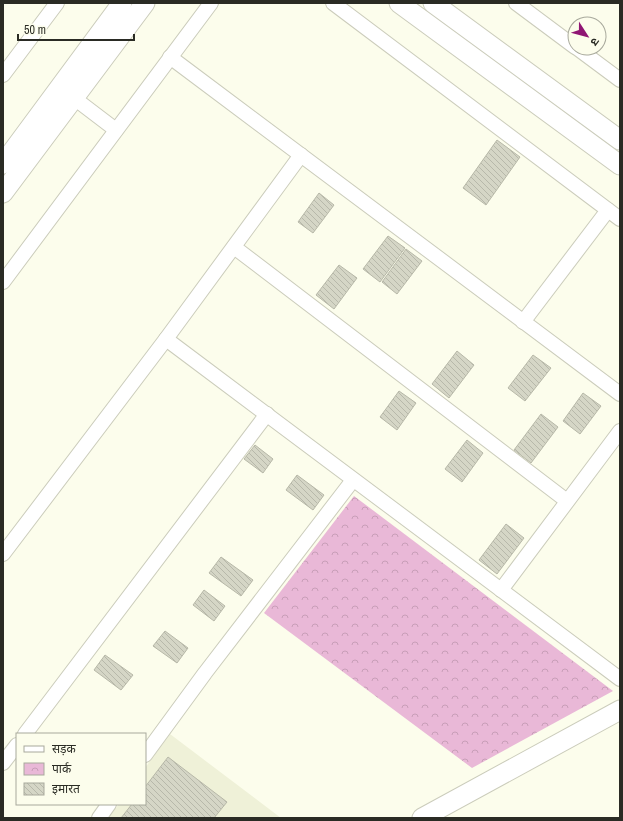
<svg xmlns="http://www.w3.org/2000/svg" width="623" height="821" viewBox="0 0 623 821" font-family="'Archivo Narrow','Noto Sans Devanagari',sans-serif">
  <defs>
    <pattern id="park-crowns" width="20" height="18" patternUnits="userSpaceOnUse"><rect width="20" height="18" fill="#e9b8d7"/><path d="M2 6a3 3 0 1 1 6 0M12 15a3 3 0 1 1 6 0" fill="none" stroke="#c89eb8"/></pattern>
    <pattern id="building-back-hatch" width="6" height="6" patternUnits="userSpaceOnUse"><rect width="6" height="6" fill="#d5d6c6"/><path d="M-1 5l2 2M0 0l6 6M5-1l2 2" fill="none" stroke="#b7b8aa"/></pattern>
  </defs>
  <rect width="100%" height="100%" fill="#fcfdec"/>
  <path fill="#eff1d8" d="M170 734 281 818H108L119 804H145V768Z"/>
  <path fill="url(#park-crowns)" d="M354 496 613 691 472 768 264 613Z"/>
  <g fill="url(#building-back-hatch)" stroke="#b7b8a8">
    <path d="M497 140 520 157 486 205 463 188Z"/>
    <path d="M319 193 334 205 313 233 298 222Z"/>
    <path d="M388 236 405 248 380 282 363 269Z"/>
    <path d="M406 249 422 261 397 294 382 282Z"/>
    <path d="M339 265 357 278 334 309 316 295Z"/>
    <path d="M457 351 474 365 449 398 432 384Z"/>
    <path d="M533 355 551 368 525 401 508 388Z"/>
    <path d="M399 391 416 403 397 430 380 417Z"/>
    <path d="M583 393 601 406 580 434 563 421Z"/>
    <path d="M541 414 558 427 531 463 514 450Z"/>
    <path d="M467 440 483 453 462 482 445 469Z"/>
    <path d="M255 445 273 459 263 473 244 459Z"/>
    <path d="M297 475 324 495 313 510 286 490Z"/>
    <path d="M506 524 524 538 497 574 479 560Z"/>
    <path d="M221 557 253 580 241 596 209 573Z"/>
    <path d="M204 590 225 606 214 621 193 605Z"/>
    <path d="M165 631 188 648 177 663 153 646Z"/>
    <path d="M105 655 133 675 121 690 94 670Z"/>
    <path d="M168 757 227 802 214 818H121L132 804H145V787Z"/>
  </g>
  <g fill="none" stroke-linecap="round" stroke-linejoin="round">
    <g stroke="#cbccbb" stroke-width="16">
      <g id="street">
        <path d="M333 3 620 219"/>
        <path d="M516 3 575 47"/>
        <path d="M577 48 620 80"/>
        <path d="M170 57 620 394"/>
        <path d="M3 75 57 3"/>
        <path d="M74 98 116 130"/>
        <path d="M234 247 567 501"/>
        <path d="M3 282 211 3"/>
        <path d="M523 322 608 210"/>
        <path d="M166 339 620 679"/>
        <path d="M3 554 166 339 301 155"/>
        <path d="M501 590 620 431"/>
        <path d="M25 734 267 414"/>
        <path d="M145 755 205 673 353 480"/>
        <path d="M3 763 17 745"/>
        <path d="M99 818 109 804"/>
      </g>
    </g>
    <g stroke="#cbccbb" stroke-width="21">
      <g id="secondary">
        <path d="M399 3 620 165"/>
        <path d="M433 3 620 140"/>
        <path d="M3 164 122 3"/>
        <path d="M3 193 145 3"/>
        <path d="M422 818 620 710"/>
      </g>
    </g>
    <use href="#street" stroke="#fff" stroke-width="14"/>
    <use href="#secondary" stroke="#fff" stroke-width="19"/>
  </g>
  <rect width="623" height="821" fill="none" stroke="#2a2b24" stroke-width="8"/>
  <rect x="16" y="733" width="130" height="72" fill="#fcfdec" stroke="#a8a99c"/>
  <rect x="24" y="746" width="20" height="6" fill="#ffffff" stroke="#a8a99c"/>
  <text x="52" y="753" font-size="12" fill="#2a2b24">सड़क</text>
  <rect x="24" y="763" width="20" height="12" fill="url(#park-crowns)" stroke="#a8a99c"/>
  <text x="52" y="773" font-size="12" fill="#2a2b24">पार्क</text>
  <rect x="24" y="783" width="20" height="12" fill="url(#building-back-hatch)" stroke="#a8a99c"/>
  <text x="52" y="793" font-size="12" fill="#2a2b24">इमारत</text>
  <g transform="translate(587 36) rotate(126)"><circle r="19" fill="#fcfdec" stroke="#a8a99c"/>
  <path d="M0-3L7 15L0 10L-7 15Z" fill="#901674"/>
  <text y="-6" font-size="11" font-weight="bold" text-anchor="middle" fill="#2a2b24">उ</text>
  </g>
  <path d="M18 34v6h116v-6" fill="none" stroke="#2a2b24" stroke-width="2"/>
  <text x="24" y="34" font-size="12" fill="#2a2b24" stroke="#fcfdec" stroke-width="3" paint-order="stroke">50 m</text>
</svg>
